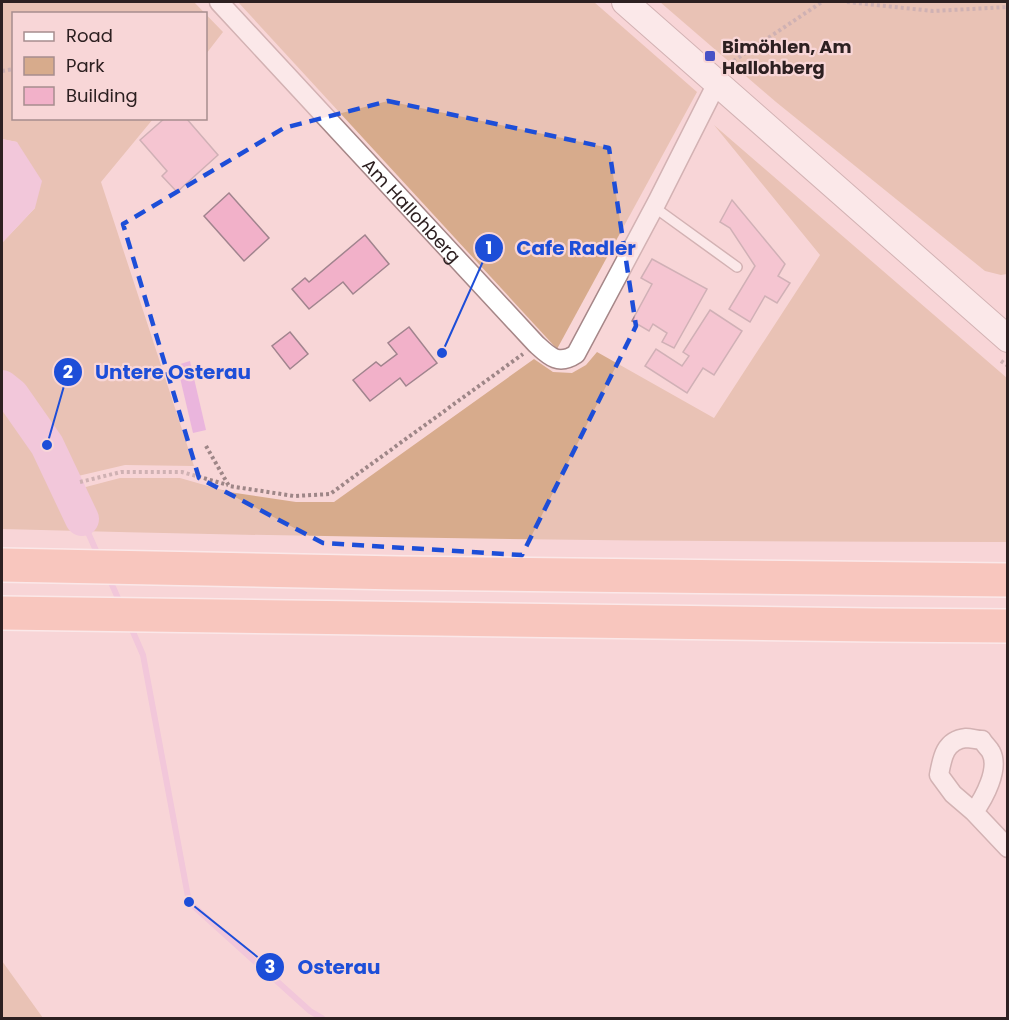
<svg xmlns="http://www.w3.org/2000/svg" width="1009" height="1020" viewBox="0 0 1009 1020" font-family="Poppins,sans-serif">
  <rect width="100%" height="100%" fill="#f8d6d7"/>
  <g fill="#d7ab8c">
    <path d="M2 2H194L223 32 206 54V14H14V118L153 119 101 182 194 466 125 465 78 476 82 488 120 478H180L229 492 296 502H334L534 359 553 372 572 373 586 365 597 352 714 418 820 255 714 125 1007 378V542C672 542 337 538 2 529V243L35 208 17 142 2 139Z"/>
    <path d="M238 2H594L697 92 557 349Z"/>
    <path d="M660 2H1007V274L1001 275 985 271 776 102Z"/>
    <path d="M2 961 43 1018H2Z"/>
  </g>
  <g fill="#eab5dd">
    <path d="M2 139 17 142 42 181 35 208 2 243Z"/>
    <path d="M190 361 206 430 193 433 177 365Z"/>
  </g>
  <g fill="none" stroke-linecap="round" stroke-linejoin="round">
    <g stroke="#eab5dd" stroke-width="6">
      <path d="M82 519 98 555"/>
      <path d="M109 578 121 605"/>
      <path d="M130 625 143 655 189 902 310 1011 322 1018"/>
    </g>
    <path stroke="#eab5dd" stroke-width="34" d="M2 387 12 395 47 445 82 519"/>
  </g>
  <g fill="#f2b1c9" stroke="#a1848e" stroke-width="1.5">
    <path d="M165 118H186L218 155 177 192 162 176 167 171 140 140Z"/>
    <path d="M229 193 269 238 244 261 204 216Z"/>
    <path d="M732 200 785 264 778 276 790 283 777 303 765 296 750 322 729 309 755 266 730 228 720 222Z"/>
    <path d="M365 235 389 264 353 294 343 282 309 309 292 289 305 278 309 282Z"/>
    <path d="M652 259 707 289 674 348 662 342 667 333 653 324 649 331 632 321 652 284 641 278Z"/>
    <path d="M710 310 742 331 714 375 703 368 687 393 645 366 656 349 682 366 689 356 683 352Z"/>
    <path d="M409 327 437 363 406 386 400 378 370 401 353 380 376 362 381 366 397 354 388 343Z"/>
    <path d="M290 332 308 354 290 369 272 346Z"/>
  </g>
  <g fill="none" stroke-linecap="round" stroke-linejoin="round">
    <g stroke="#a68788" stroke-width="12">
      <path id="lane" d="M654 207 737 267"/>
    </g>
    <g stroke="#a68788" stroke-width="21">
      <g id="street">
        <path id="s1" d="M219 2 536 344C549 356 558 366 576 354L657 202 717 83"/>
        <path d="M974 812C984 798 1000 769 991 752 989 748 984 744 982 740 977 740 971 738 966 738 945 740 942 758 939 775L953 794 974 812 1008 848"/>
      </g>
    </g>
    <g stroke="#a68788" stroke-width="28">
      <path id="secondary" d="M625 2 1008 339"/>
    </g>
    <g stroke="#fff" stroke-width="36">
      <g id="highway">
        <path d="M2 565 399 573 1008 580"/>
        <path d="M2 613 875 625 1008 626"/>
      </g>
    </g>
    <g stroke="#9e8687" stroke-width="4" stroke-dasharray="3 3" stroke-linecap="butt">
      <path d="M847 2 933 11 1008 7"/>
      <path d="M730 66 735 60 822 2"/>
      <path d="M2 71 14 69"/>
      <path d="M1001 361 1008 366"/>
      <path d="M206 446 229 486 294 496 330 494 523 354"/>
      <path d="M80 482 121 472H182L228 485"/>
    </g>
    <use href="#lane" stroke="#fff" stroke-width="9"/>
    <use href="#street" stroke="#fff" stroke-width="18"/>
    <use href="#secondary" stroke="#fff" stroke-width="26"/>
    <use href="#highway" stroke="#f9b4a1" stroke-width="33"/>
  </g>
  <path d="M0 0H1009V1020H0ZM388 101 609 148 636 326 522 555 323 543 199 478 123 224 284 128Z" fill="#f8d6d7" fill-opacity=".55" fill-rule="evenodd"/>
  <path fill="none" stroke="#1d4ed8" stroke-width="4.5" stroke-dasharray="12 8" stroke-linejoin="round" d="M388 101 609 148 636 326 522 555 323 543 199 478 123 224 284 128Z"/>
  <rect fill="#4751c6" stroke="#f8d6d7" stroke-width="2" x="704" y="50" width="12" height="12" rx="3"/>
  <g text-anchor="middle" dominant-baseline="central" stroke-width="4.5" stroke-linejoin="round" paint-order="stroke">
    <g font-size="18" font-weight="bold" fill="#2d2021" stroke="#f8d6d7" text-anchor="start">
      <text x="722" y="46">Bimöhlen, Am<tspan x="722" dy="21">Hallohberg</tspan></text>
    </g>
    <g font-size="18" fill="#2d2021" stroke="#f8d6d7">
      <text stroke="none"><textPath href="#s1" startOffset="284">Am Hallohberg</textPath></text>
    </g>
  </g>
  <path fill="none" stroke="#1d4ed8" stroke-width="2" d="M442 353L489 248M47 445L68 372M189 902L270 967"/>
  <g fill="#1d4ed8" stroke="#f8d6d7" stroke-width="2">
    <circle cx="442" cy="353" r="6"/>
    <circle cx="47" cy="445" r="6"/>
    <circle cx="189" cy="902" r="6"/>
    <circle cx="489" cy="248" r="15"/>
    <circle cx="68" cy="372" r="15"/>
    <circle cx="270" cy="967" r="15"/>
  </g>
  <g font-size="18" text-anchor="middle" font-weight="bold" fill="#fff">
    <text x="489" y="254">1</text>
    <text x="68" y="378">2</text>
    <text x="270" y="973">3</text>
  </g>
  <g font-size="20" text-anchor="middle" font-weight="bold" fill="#1d4ed8" stroke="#f8d6d7" stroke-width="4.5" stroke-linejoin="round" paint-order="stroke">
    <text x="576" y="255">Cafe Radler</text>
    <text x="173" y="379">Untere Osterau</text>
    <text x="339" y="974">Osterau</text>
  </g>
  <rect width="1009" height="1020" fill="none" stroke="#2d2021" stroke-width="6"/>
  <rect x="12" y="12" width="195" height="108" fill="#f8d6d7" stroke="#a78d8e" stroke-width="1.5"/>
  <rect x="24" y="32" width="30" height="9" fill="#ffffff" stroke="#a78d8e" stroke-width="1.5"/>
  <text x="66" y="42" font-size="18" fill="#2d2021">Road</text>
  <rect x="24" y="57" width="30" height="18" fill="#d7ab8c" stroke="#a78d8e" stroke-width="1.5"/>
  <text x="66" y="72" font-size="18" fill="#2d2021">Park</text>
  <rect x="24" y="87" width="30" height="18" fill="#f2b1c9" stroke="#a78d8e" stroke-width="1.5"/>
  <text x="66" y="102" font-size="18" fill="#2d2021">Building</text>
</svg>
